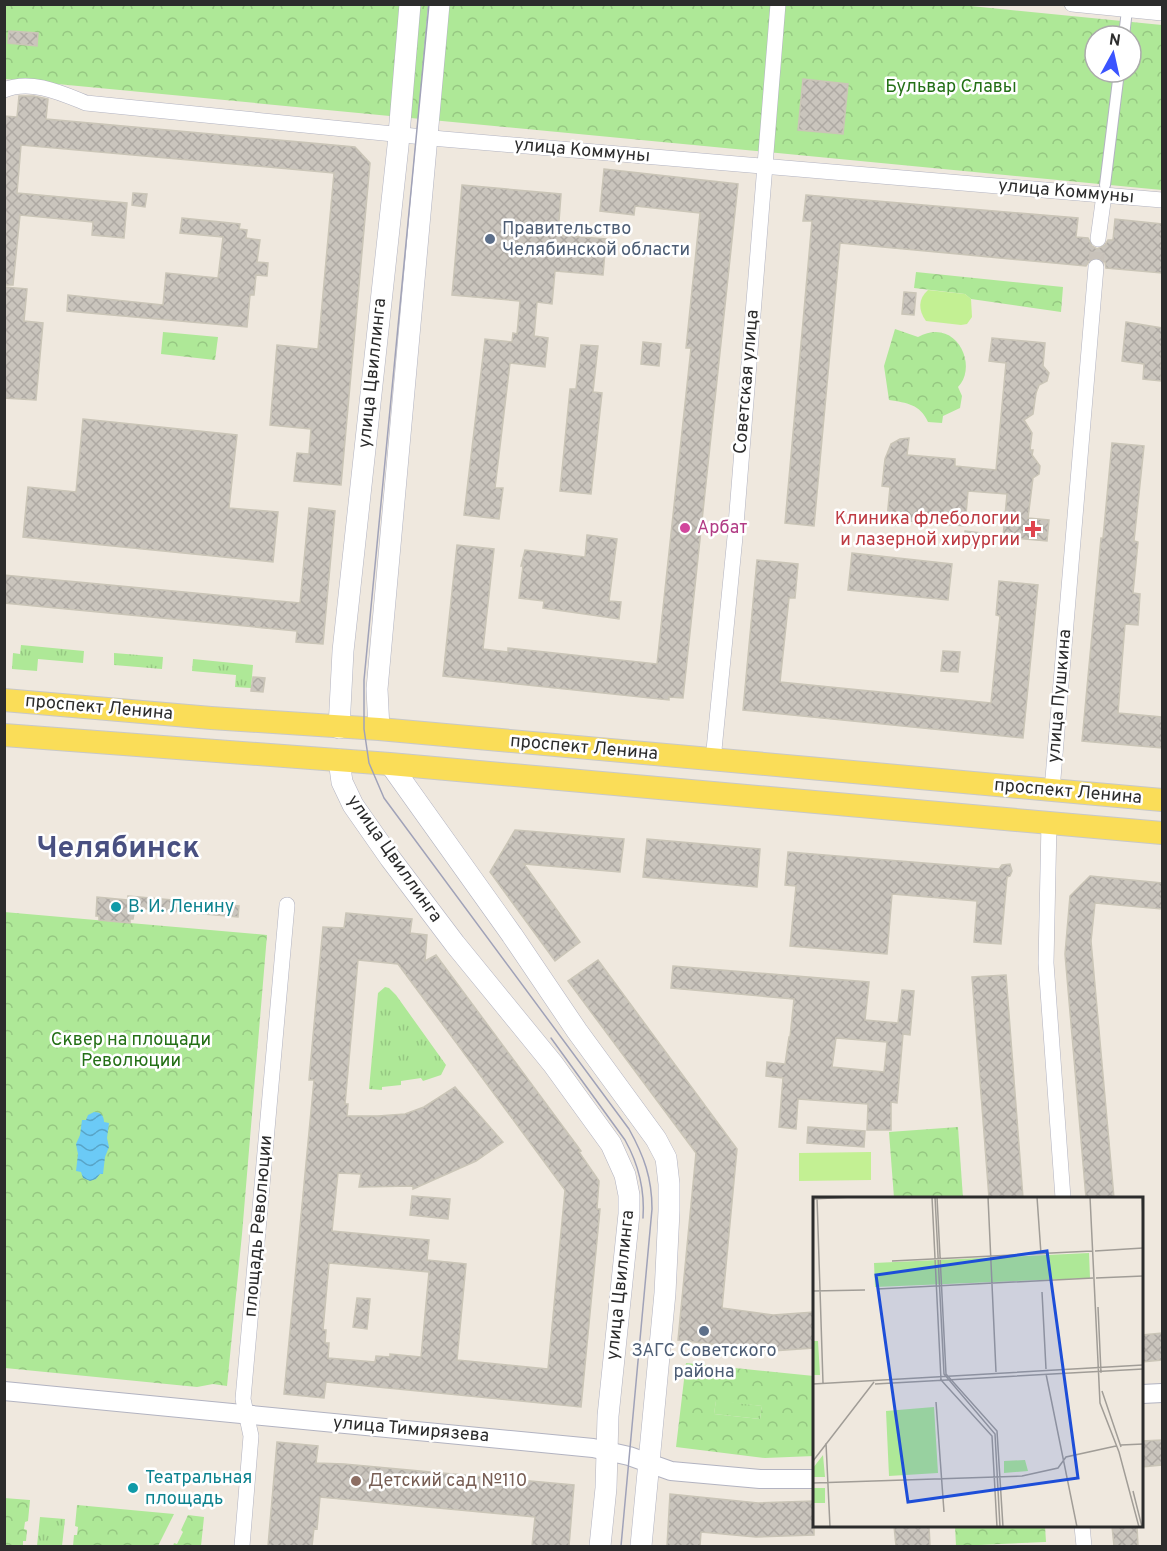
<svg xmlns="http://www.w3.org/2000/svg" width="1167" height="1551" viewBox="0 0 1167 1551" font-family="Overpass,sans-serif">
  <defs>
    <pattern id="grass-tufts" width="24" height="20" patternUnits="userSpaceOnUse" patternTransform="scale(1.5)"><rect width="24" height="20" fill="#aee897"/><path d="M3 7l-1-3M5 7V3M7 7l1-3M15 17l-1-3M17 17v-4M19 17l1-3" fill="none" stroke="#96c782"/></pattern>
    <pattern id="park-crowns" width="20" height="18" patternUnits="userSpaceOnUse" patternTransform="scale(1.5)"><rect width="20" height="18" fill="#aee897"/><path d="M2 6a3 3 0 1 1 6 0M12 15a3 3 0 1 1 6 0" fill="none" stroke="#96c782"/></pattern>
    <pattern id="water-waves" width="16" height="10" patternUnits="userSpaceOnUse" patternTransform="scale(1.5)"><rect width="16" height="10" fill="#6bcaf6"/><path d="M0 5q4-4 8 0t8 0" fill="none" stroke="#58a4c7"/></pattern>
    <pattern id="building-cross-hatch" width="8" height="8" patternUnits="userSpaceOnUse" patternTransform="scale(1.5)"><rect width="8" height="8" fill="#cac5bd"/><path d="M0 0l8 8M0 8l8-8" fill="none" stroke="#aea9a3"/></pattern>
  </defs>
  <rect width="100%" height="100%" fill="#efe8de"/>
  <g fill="url(#grass-tufts)">
    <path d="M21 645 84 651 83 663 38 659 37 671 12 669 13 653 20 654Z"/>
    <path d="M114 653 163 657 162 669 114 665Z"/>
    <path d="M193 659 253 665 251 688 235 687 236 675 192 671Z"/>
    <path d="M385 987 389 988 396 995 446 1065 441 1075 423 1081 421 1078 401 1081V1085L382 1087V1090L369 1089 378 993Z"/>
    <path d="M716 1400 762 1406 760 1419 714 1414Z"/>
    <path d="M40 1517 65 1519 62 1546H37Z"/>
  </g>
  <g fill="url(#park-crowns)" fill-rule="evenodd">
    <path d="M951 4 1162 25V190L5 79 4 5ZM1095 36H1131V72H1095Z"/>
    <path d="M916 272 1063 287 1061 312 971 299 965 294 914 288Z"/>
    <path d="M895 329 918 337C956 316 979 366 958 387L962 396 960 408 943 416 942 423 928 422C920 404 907 403 889 400L884 366Z"/>
    <path d="M163 332 218 337 215 360 161 354Z"/>
    <path d="M4 912 267 935 242 1234 227 1386 213 1384 197 1387 5 1368Z"/>
    <path d="M958 1127 963 1198H894L889 1132Z"/>
    <path d="M686 1363 814 1376V1456L765 1458 676 1447ZM716 1401 762 1406 760 1419 714 1414Z"/>
    <path d="M4 1498 30 1500 28 1521 25 1522 24 1529 27 1530 26 1541H23V1546H5Z"/>
    <path d="M77 1505 174 1514 158 1546H73L74 1535H77L78 1527 75 1526Z"/>
    <path d="M188 1515 204 1517 201 1546H173L174 1543 177 1544 183 1532 181 1530Z"/>
    <path d="M955 1526H1045L1046 1542 956 1546Z"/>
  </g>
  <g fill="#c3f093">
    <path d="M928 290 965 294 971 299 972 317 967 324 961 325 926 321C918 310 918 299 928 290Z"/>
    <path d="M871 1152V1180L799 1181V1153Z"/>
  </g>
  <path fill="url(#water-waves)" d="M94 1112C100 1112 104 1115 104 1122L109 1123 107 1138 109 1147 105 1157 103 1174H100L96 1179 90 1181 83 1178 81 1172 76 1171 78 1154 76 1144 80 1135 82 1120H86L88 1115Z"/>
  <g fill="url(#building-cross-hatch)" stroke="#cac5b7" stroke-width="1.5" fill-rule="evenodd">
    <path d="M9 31 38 33 37 46 8 43Z"/>
    <path d="M803 79 848 84 843 134 798 130Z"/>
    <path d="M19 96H34L48 99 46 119 355 147 370 163 341 485 294 481 297 453 309 454 311 429 270 425 277 345 318 349 334 173 21 145 17 193 127 203 124 238 92 235 93 222 20 215 13 285H4V116L17 117Z"/>
    <path d="M604 169 738 184 683 698 669 697V700L443 676 457 545 494 549 483 649 508 652V648L657 664 691 348H686L700 213 635 206 634 215 600 211Z"/>
    <path d="M462 185 561 194 558 235 606 239 603 275 555 271 552 304 537 302 534 336 548 338 545 367 510 363 495 488H503L499 519 464 515 485 339 512 342 513 333 517 334 520 301 452 295Z"/>
    <path d="M133 193 147 194 145 207 132 205Z"/>
    <path d="M806 195 1078 218 1076 237 1088 238 1092 246 1097 249 1105 245 1108 240H1113L1115 219 1162 224V273L1106 268 1105 262 1097 257 1091 258 1086 266 840 243 814 526 785 523 812 221H803Z"/>
    <path d="M182 218 240 224 239 229 247 230 246 238 260 240 257 262 268 263 267 276 256 275 254 295H250L247 327 67 311 68 295 163 305 166 273 218 278 223 237 180 233Z"/>
    <path d="M4 287 27 289 24 321 43 323 36 400 4 398Z"/>
    <path d="M904 292 916 293 914 315 902 314Z"/>
    <path d="M1126 322 1162 328 1161 381 1143 379 1144 364 1122 361Z"/>
    <path d="M992 338 1045 343 1043 366 1049 373 1047 381 1039 385 1036 393 1033 414 1024 420 1032 433 1030 450H1033L1032 455 1040 466 1039 474 1033 478 1028 518 1049 520 1047 541 1003 537 1007 494 968 491 965 526 887 519 890 487 882 486 885 459 891 444 900 439 909 438 907 455 955 459V466L996 470 1006 363 989 361Z"/>
    <path d="M643 342 661 344 659 366 641 364Z"/>
    <path d="M581 345 598 346 593 392 602 393 591 494 560 491 570 389H576Z"/>
    <path d="M83 419 237 435 229 508 278 512 273 562 23 537 28 487 76 492Z"/>
    <path d="M1112 443 1144 446 1134 541 1138 542 1133 593 1140 594 1138 625 1125 624 1118 713 1162 717V748L1082 741 1101 538H1103Z"/>
    <path d="M309 508 335 511 323 644 296 642 297 631 4 603V575L300 603Z"/>
    <path d="M965 531 981 533 980 545 964 544Z"/>
    <path d="M587 535 617 539 609 601 621 602 619 619 543 608 544 601 519 598 523 566H521L525 550 585 557Z"/>
    <path d="M852 553 952 564 948 600 848 590Z"/>
    <path d="M757 560 798 564 795 598H789L780 682 991 703 1000 616 996 615 999 581 1038 585 1023 738 743 710Z"/>
    <path d="M943 651 960 652 958 672 941 671Z"/>
    <path d="M253 677 265 678 263 692 251 691Z"/>
    <path d="M515 830 624 839 620 872 524 864 580 942 555 961 490 872Z"/>
    <path d="M647 839 760 849 757 887 643 877Z"/>
    <path d="M788 852 999 869 1002 865 1010 864 1012 871 1010 876 1007 877 1001 944 974 942 977 901 892 894 887 954 790 946 796 886 785 885Z"/>
    <path d="M1090 876 1162 883V909L1095 903 1091 941 1114 1198H1086L1065 954 1070 896Z"/>
    <path d="M128 896 239 906 238 917 135 908 133 919H130V923L99 920V916H96L97 897 128 900Z"/>
    <path d="M346 913 412 919 410 933 427 935 425 961 436 955 581 1151 579 1152 599 1181 597 1209H600L581 1407 326 1382 324 1398 284 1394 314 1080H309L323 927 344 928ZM358 960 398 964 565 1190 548 1369 457 1360 466 1264 427 1260 429 1240 332 1231 338 1173 361 1174 359 1187 413 1186V1189L476 1161 503 1142 455 1087 424 1107 405 1114 378 1116H347L348 1104H345ZM329 1263 429 1272 421 1357 390 1354V1357L376 1356 375 1362 328 1358 329 1343H325L326 1330H323Z"/>
    <path d="M598 960 737 1149 722 1308 773 1315 814 1312V1348L772 1351 678 1340 696 1153 568 981Z"/>
    <path d="M673 966 869 982 865 1020 898 1023 902 990 914 991 910 1035 903 1034 897 1103 891 1102V1130H867L868 1104 798 1099 796 1129 779 1127 783 1078 766 1076 767 1062 785 1064 789 1037H790L794 999 671 988ZM836 1038 887 1042 884 1072 832 1067Z"/>
    <path d="M1006 975 1023 1198H989L972 977Z"/>
    <path d="M808 1127 865 1131 864 1147 807 1143Z"/>
    <path d="M412 1196 450 1199 448 1219 410 1215Z"/>
    <path d="M357 1298 370 1299 367 1329 353 1327Z"/>
    <path d="M1162 1333V1360L1142 1362V1335Z"/>
    <path d="M1162 1440V1465L1142 1467V1441Z"/>
    <path d="M277 1442 318 1446 316 1463 344 1464 574 1485 569 1546H532L535 1517 320 1497 317 1529 314 1528 312 1546H268Z"/>
    <path d="M670 1494 758 1503 814 1501V1535L756 1537 701 1532 700 1546H667Z"/>
    <path d="M894 1526H929L930 1546H896Z"/>
    <path d="M1112 1526H1137L1138 1546H1114Z"/>
  </g>
  <g fill="none" stroke-linecap="round" stroke-linejoin="round">
    <path stroke="#c8c2ba" stroke-width="15" stroke-dasharray="15 8" stroke-linecap="butt" d="M1096 267 1098 239"/>
    <g stroke="#b2b3c1" stroke-width="12">
      <g id="pedestrian">
        <path d="M1124 36 1127 10"/>
        <path d="M1105 185 1119 72"/>
      </g>
    </g>
    <g stroke="#b2b3c1" stroke-width="16">
      <g id="minor">
        <path d="M1072 4 1162 13"/>
        <path d="M4 90C31 79 61 93 86 103L443 139 1162 200"/>
        <path d="M1098 239 1104 195"/>
        <path d="M713 760 735 537 778 4"/>
        <path d="M1052 790 1096 267"/>
        <path d="M1049 823 1046 963 1063 1198"/>
        <path d="M1082 1526 1084 1546"/>
        <path d="M242 1546 251 1436 243 1399 287 905"/>
      </g>
    </g>
    <g stroke="#b2b3c1" stroke-width="20">
      <g id="tertiary">
        <path d="M4 1391 593 1448 629 1456 671 1471 760 1479H814"/>
        <path d="M1142 1394 1162 1393"/>
      </g>
    </g>
    <g stroke="#b2b3c1" stroke-width="22">
      <g id="secondary">
        <path d="M339 728 343 651 398 146 410 4"/>
        <path d="M379 729 377 689 439 4"/>
        <path d="M339 760 342 782 353 805 390 858 455 944 553 1064 611 1144 625 1175 629 1195V1214L608 1416 606 1488 600 1546"/>
        <path d="M390 764 512 935 577 1031 656 1139 666 1158 669 1184V1211L665 1293 641 1546"/>
      </g>
    </g>
    <g stroke="#c8c8c8" stroke-width="24">
      <g id="primary">
        <path d="M4 700 211 718 379 729 1162 800"/>
        <path d="M4 735 390 764 1162 833"/>
      </g>
    </g>
    <use href="#pedestrian" stroke="#fff" stroke-width="10"/>
    <use href="#minor" stroke="#fff" stroke-width="15"/>
    <use href="#tertiary" stroke="#fff" stroke-width="18"/>
    <use href="#secondary" stroke="#fff" stroke-width="21"/>
    <use href="#primary" stroke="#fadd58" stroke-width="22"/>
    <g stroke="#a0a2b8" stroke-width="1.5">
      <path d="M429 4 364 680V729L369 763 384 798 629 1129C644 1156 652 1178 652 1209L621 1546"/>
      <path d="M551 1038 625 1140C639 1165 645 1189 643 1218"/>
    </g>
  </g>
  <g fill="#5c6f8a" stroke="#fff" stroke-width="2">
    <circle cx="490" cy="239" r="6"/>
    <circle cx="704" cy="1331" r="6"/>
  </g>
  <circle fill="#d1479c" stroke="#fff" stroke-width="2" cx="685" cy="528" r="6"/>
  <path fill="#e0444e" stroke="#fff" stroke-width="2" d="M1030 520h6v6h6v6h-6v6h-6v-6h-6v-6h6z"/>
  <g fill="#0f9aa8" stroke="#fff" stroke-width="2">
    <circle cx="116" cy="907" r="6"/>
    <circle cx="133" cy="1488" r="6"/>
  </g>
  <circle fill="#8d6e63" stroke="#fff" stroke-width="2" cx="356" cy="1481" r="6"/>
  <g text-anchor="middle" dominant-baseline="central" stroke-width="5" stroke-linejoin="round" paint-order="stroke">
    <g font-size="18" fill="#247016" stroke="#fff">
      <text x="951" y="87">Бульвар Славы</text>
      <text x="131" y="1040">Сквер на площади<tspan x="131" dy="21">Революции</tspan></text>
    </g>
    <g font-size="18" fill="#2c2c2c" stroke="#fff">
      <text transform="translate(582 151) rotate(5)">улица Коммуны</text>
      <text transform="translate(1066 192) rotate(5)">улица Коммуны</text>
      <text transform="translate(373 373) rotate(-84)">улица Цвиллинга</text>
      <text transform="translate(747 382) rotate(-85)">Советская улица</text>
      <text transform="translate(1060 696) rotate(-85)">улица Пушкина</text>
      <text transform="translate(99 708) rotate(5)">проспект Ленина</text>
      <text transform="translate(584 748) rotate(5)">проспект Ленина</text>
      <text transform="translate(1068 792) rotate(5)">проспект Ленина</text>
      <text transform="translate(394 859) rotate(55)">улица Цвиллинга</text>
      <text transform="translate(259 1226) rotate(-85)">площадь Революции</text>
      <text transform="translate(621 1285) rotate(-84)">улица Цвиллинга</text>
      <text transform="translate(411 1430) rotate(5)">улица Тимирязева</text>
    </g>
    <g font-size="18" fill="#4e5e75" stroke="#fff" text-anchor="start">
      <text x="502" y="229">Правительство<tspan x="502" dy="21">Челябинской области</tspan></text>
      <text x="704" y="1351" text-anchor="middle">ЗАГС Советского<tspan x="704" dy="21">района</tspan></text>
    </g>
    <g font-size="18" fill="#be3a42" stroke="#fff" text-anchor="end">
      <text x="1020" y="519">Клиника флебологии<tspan x="1020" dy="21">и лазерной хирургии</tspan></text>
    </g>
    <g font-size="18" fill="#b23c85" stroke="#fff" text-anchor="start">
      <text x="697" y="528">Арбат</text>
    </g>
    <g font-size="18" fill="#0d838f" stroke="#fff" text-anchor="start">
      <text x="128" y="907">В. И. Ленину</text>
      <text x="145" y="1478">Театральная<tspan x="145" dy="21">площадь</tspan></text>
    </g>
    <g font-size="18" fill="#785e54" stroke="#fff" text-anchor="start">
      <text x="368" y="1481">Детский сад №110</text>
    </g>
    <g font-size="30" font-weight="bold" fill="#495081" stroke="#fff">
      <text x="118" y="849">Челябинск</text>
    </g>
  </g>
  <g transform="translate(813 1197)">
    <rect width="330" height="330" fill="#efe8de"/>
    <path d="M276 56 277 81 62 90 61 66ZM0 144H5L7 178H0ZM121 210 125 276 76 279 73 214ZM10 258 12 280H0V271ZM212 263 215 274 191 276V264ZM0 291H12V306H1L0 313Z" fill="#aee897"/>
    <path fill="none" stroke="#a19d97" stroke-width="1.5" d="M4 0 10 186M119 0 128 183 179 239 184 330M122 0 131 177 182 237 187 330M124 0 133 177 184 234 190 330M175 0 183 175M224 0 228 57M277 0 287 206 306 255 326 330M329 0 330 21M0 2 39 0M282 54 330 51M79 64 279 54M283 81 330 79M64 92 280 81M0 94 52 93M229 95 233 172M285 110 288 176M233 177 264 330M0 187 330 168M62 187 330 172M289 194 308 250M123 205 131 315M13 246 17 330M308 248 330 247M0 264 61 185M0 286 209 279 245 271 253 260 303 249M320 294 329 330"/>
    <path fill="#1d4ed8" fill-opacity="0.15" stroke="#1d4ed8" stroke-width="3" d="M234 54 265 281 95 305 63 78Z"/>
    <rect width="330" height="330" fill="none" stroke="#2c2c2c" stroke-width="3"/>
  </g>
  <rect width="1167" height="1551" fill="none" stroke="#2c2c2c" stroke-width="12"/>
  <g transform="translate(1113 54) rotate(8)"><circle r="28" fill="#ffffff" stroke="#ababab" stroke-width="1.5"/>
  <path d="M0-4.5L10 22L0 15L-10 22Z" fill="#3b54ff"/>
  <text y="-9" font-size="16" font-weight="bold" text-anchor="middle" fill="#2c2c2c">N</text>
  </g>
</svg>
